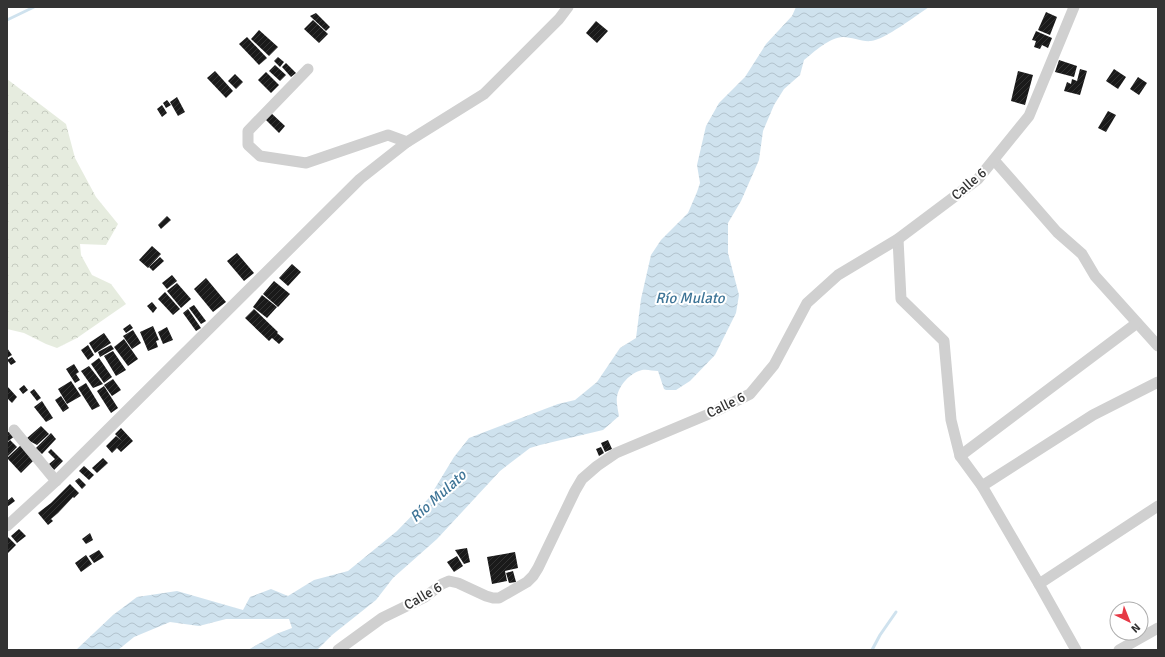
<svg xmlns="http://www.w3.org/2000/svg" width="1165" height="657" viewBox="0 0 1165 657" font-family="Signika,sans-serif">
  <defs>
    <pattern id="forest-crowns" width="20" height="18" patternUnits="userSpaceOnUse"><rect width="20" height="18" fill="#e6ecdf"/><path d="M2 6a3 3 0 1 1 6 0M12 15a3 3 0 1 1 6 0" fill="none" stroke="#c6cbc0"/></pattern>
    <pattern id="water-waves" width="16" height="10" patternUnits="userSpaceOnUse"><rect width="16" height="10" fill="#cfe2ee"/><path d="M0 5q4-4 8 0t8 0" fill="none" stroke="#b2c2cd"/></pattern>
    <pattern id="building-hatch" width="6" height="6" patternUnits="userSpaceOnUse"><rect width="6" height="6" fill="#1a1a1a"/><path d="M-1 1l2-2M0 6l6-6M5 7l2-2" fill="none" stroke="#333"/></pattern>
  </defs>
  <rect width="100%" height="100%" fill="#fff"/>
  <path fill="url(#forest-crowns)" d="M7 79 66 124 75 158 96 197 118 224 106 245 80 244 81 255 92 275 111 284 126 304 77 338 57 348 46 344 24 333 7 329Z"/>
  <path fill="url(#water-waves)" d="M796 7H929C917 15 884 40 871 41 862 42 852 37 843 37 830 37 814 52 804 60L800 75 784 89 774 105 763 131 759 160 741 201 728 223V253L739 295 736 313 715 355 690 381 676 390H666L664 389 658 371C653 371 647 369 642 370 630 373 619 385 617 397 616 402 618 410 619 416L603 430 540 445 530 448 500 471 437 539 393 578 376 600 332 635 317 650H248L276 634 292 628 289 619H226L199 626 170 622 134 637 118 650H76L113 615 137 597 177 591 243 610 250 597 271 589 288 596 314 580 348 571 397 531 429 498 454 457 469 438 558 404 575 400 597 382 620 348 636 338 641 299 651 255 661 240 688 213 697 192 700 183 697 165 706 126 719 103 745 77 766 44 792 16Z"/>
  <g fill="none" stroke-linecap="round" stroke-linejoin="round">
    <g stroke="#cfe2ee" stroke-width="3">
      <path d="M7 20 34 7"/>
      <path d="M872 650 880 635 896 612"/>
    </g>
  </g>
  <g fill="url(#building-hatch)">
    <path d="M1046 12 1057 17 1050 35 1038 30Z"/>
    <path d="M316 13 330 27 326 31 310 16Z"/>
    <path d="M313 20 328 34 319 43 304 29Z"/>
    <path d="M596 21 608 31 597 43 586 33Z"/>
    <path d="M259 30 278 47 269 56 251 39Z"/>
    <path d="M1036 31 1052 38 1048 48 1042 45 1040 49 1034 47 1036 41 1032 40Z"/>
    <path d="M247 37 267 58 259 65 239 44Z"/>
    <path d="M278 57 284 62 280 67 274 61Z"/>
    <path d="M1059 60 1077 66 1074 77 1055 72Z"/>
    <path d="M286 63 296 73 291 77 282 67Z"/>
    <path d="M275 65 286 75 280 81 269 71Z"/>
    <path d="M1080 69 1087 71 1080 95 1064 91 1067 82 1071 84 1072 79 1077 81Z"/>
    <path d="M1114 69 1126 77 1118 89 1106 81Z"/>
    <path d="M215 71 233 91 226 98 207 78Z"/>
    <path d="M1018 71 1033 75 1025 105 1011 101Z"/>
    <path d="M266 72 279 85 271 93 258 80Z"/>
    <path d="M235 74 243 82 236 89 228 81Z"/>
    <path d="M1138 77 1147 83 1139 95 1130 89Z"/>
    <path d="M177 97 185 112 178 116 170 102Z"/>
    <path d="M167 100 171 105 166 108 163 103Z"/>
    <path d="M162 105 167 113 162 117 157 109Z"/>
    <path d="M1108 111 1116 115 1106 132 1098 128Z"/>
    <path d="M270 112 285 126 279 133 264 118Z"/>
    <path d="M167 216 171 220 161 229 158 225Z"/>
    <path d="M152 246 161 254 148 268 139 260Z"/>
    <path d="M237 253 254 273 244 281 227 261Z"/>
    <path d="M160 257 164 261 153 271 149 267Z"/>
    <path d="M292 264 301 272 288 286 279 278Z"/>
    <path d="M172 275 177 281 167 289 162 283Z"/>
    <path d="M206 278 226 302 213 312 194 289Z"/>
    <path d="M274 281 290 294 278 307 263 294Z"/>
    <path d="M177 283 191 299 181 308 167 291Z"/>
    <path d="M165 292 180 309 173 315 158 299Z"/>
    <path d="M262 295 277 307 267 318 253 307Z"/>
    <path d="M152 302 157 308 153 313 147 306Z"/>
    <path d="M194 305 206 321 201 324 189 308Z"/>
    <path d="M188 309 201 328 196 331 183 313Z"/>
    <path d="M254 309 278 332 277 333 284 339 279 344 272 338 269 341 245 318Z"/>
    <path d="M130 324 133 328 126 333 123 329Z"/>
    <path d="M153 326 159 340 156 341 158 347 148 351 140 332Z"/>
    <path d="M167 327 173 340 163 344 158 332Z"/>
    <path d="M133 330 141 343 132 349 123 336Z"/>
    <path d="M104 333 111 343 95 353 89 343Z"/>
    <path d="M124 339 138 359 128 366 114 347Z"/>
    <path d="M88 345 94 355 88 360 81 350Z"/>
    <path d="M111 345 114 349 100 357 98 352Z"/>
    <path d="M7 348 12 355 7 358Z"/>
    <path d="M113 351 126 370 116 376 104 356Z"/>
    <path d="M12 357 16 362 11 365 7 360Z"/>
    <path d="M99 358 112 377 104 383 91 364Z"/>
    <path d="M74 364 79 372 76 374 80 380 75 383 66 369Z"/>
    <path d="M89 366 103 384 93 388 81 371Z"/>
    <path d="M113 379 121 390 112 396 104 385Z"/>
    <path d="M71 381 81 396 67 404 58 389Z"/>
    <path d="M86 383 100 406 92 410 78 388Z"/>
    <path d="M24 385 28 390 23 394 19 389Z"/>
    <path d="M7 386 17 397 12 403 7 398Z"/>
    <path d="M104 386 118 408 111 413 97 391Z"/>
    <path d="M34 389 41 398 37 401 30 392Z"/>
    <path d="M61 396 69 408 63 412 55 400Z"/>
    <path d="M42 401 53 418 46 422 34 407Z"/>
    <path d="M41 426 49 434 37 445 26 439Z"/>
    <path d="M121 428 133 441 121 452 117 448 112 453 106 446 116 436 122 441 115 434Z"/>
    <path d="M10 431 15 436 7 442V433Z"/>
    <path d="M51 433 56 439 42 454 36 448Z"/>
    <path d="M10 440 17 447 7 457V443Z"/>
    <path d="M608 440 612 449 605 452 601 443Z"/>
    <path d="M21 445 35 459 21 473 7 458Z"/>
    <path d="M601 447 604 453 599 456 596 449Z"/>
    <path d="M51 449 63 461 54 470 49 464 55 459 48 452Z"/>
    <path d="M103 458 108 463 97 473 92 468Z"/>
    <path d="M84 466 94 475 89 480 79 471Z"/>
    <path d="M79 478 86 485 82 489 75 481Z"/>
    <path d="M70 484 79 493 74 498 73 497 58 513 51 519 53 521 48 525 38 513 51 503Z"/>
    <path d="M12 497 15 501 7 507V501Z"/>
    <path d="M19 529 26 536 17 543 11 536Z"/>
    <path d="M90 533 93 540 86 544 82 539Z"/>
    <path d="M8 537 16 545 7 554V538Z"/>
    <path d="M467 548 470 562 464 564 455 550Z"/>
    <path d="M99 550 104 557 94 563 89 556Z"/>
    <path d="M515 552 518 568 505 571 507 581 492 584 487 557Z"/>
    <path d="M86 555 92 564 81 572 75 563Z"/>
    <path d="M457 556 463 566 454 572 447 562Z"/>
    <path d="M513 571 516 582 509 583 506 573Z"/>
  </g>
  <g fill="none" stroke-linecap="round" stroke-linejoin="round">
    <g stroke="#d0d0d0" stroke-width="11">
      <path d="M308 69 248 131V145L260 156 306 163 388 135 407 142"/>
      <path d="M994 160 1057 232 1082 254 1095 276 1158 346"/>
      <path d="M898 239 901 299 944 341 951 420 960 456 982 486 1039 584 1076 650"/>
      <path d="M14 430 56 481"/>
      <path d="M960 456 1137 323"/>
      <path d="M982 486 1093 415 1158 382"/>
      <path d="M7 526 56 481 360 179 407 142 484 94 559 19 568 7"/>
      <path d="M1039 584 1158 506"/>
      <path d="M338 650 382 618 425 597 442 584 449 581 458 583 486 596 493 598H499L527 582 533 576 538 568 575 491 582 479 597 466 616 453 716 411 750 394 774 365 807 303 838 275 898 239 978 179 1029 116 1074 7"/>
      <path d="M1119 650 1158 628"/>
    </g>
  </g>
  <g text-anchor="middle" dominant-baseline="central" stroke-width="4" stroke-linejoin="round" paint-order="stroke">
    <g font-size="14" fill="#333" stroke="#fff">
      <text transform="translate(969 184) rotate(-41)">Calle 6</text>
      <text transform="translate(726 405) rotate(-26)">Calle 6</text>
      <text transform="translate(423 596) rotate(-30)">Calle 6</text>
    </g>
    <g font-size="15" font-style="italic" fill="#3f7597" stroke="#fff">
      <text x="690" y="298">Río Mulato</text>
      <text transform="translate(438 496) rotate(-42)">Río Mulato</text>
    </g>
  </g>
  <rect width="1165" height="657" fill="none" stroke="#333333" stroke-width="16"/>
  <g transform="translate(1129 621) rotate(137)"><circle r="19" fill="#ffffff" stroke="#adadad"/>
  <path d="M0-3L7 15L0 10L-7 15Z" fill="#e63946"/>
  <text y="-6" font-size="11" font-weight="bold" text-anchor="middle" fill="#333333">N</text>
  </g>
</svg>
